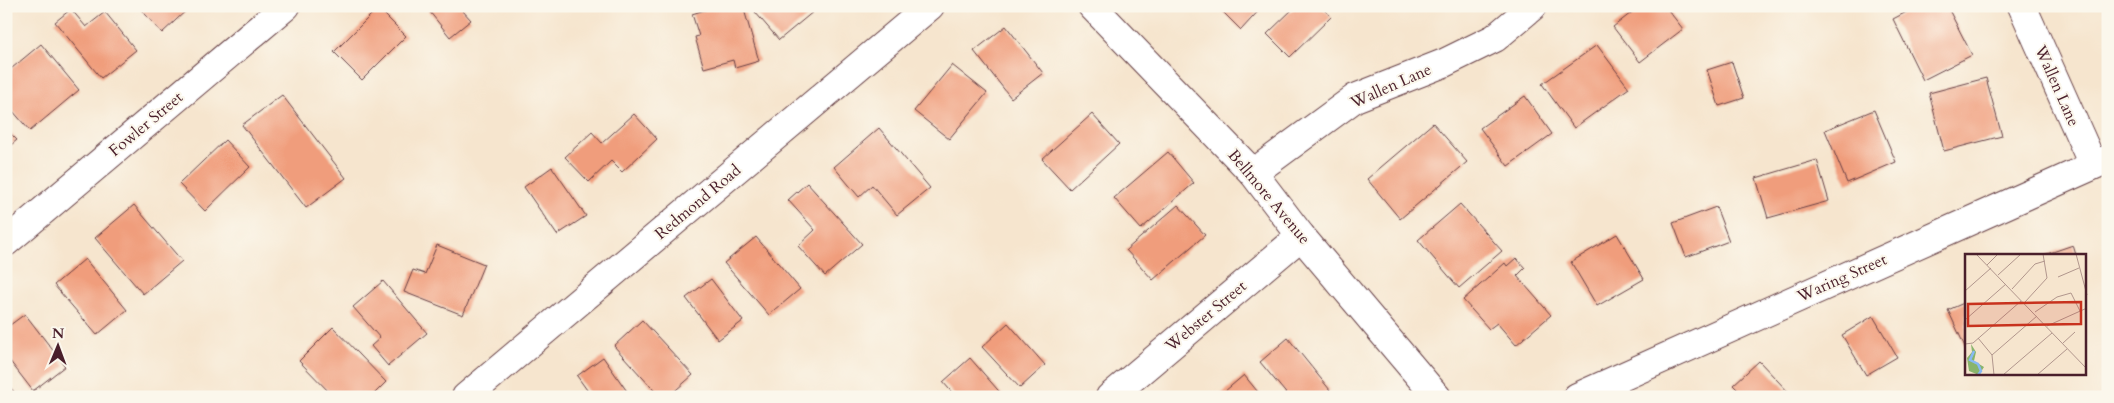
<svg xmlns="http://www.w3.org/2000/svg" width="2114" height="403" viewBox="0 0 2114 403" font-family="Cardo,serif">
  <rect width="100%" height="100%" fill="#fbf7ec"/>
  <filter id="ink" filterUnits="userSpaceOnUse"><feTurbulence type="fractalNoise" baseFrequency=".02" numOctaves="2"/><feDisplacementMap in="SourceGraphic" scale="10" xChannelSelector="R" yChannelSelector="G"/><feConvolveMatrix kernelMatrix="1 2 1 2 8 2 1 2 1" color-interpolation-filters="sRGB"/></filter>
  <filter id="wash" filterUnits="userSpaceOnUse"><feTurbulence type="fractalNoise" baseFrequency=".0096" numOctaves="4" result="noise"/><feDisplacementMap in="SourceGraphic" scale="20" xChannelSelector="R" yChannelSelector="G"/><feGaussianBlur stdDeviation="1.12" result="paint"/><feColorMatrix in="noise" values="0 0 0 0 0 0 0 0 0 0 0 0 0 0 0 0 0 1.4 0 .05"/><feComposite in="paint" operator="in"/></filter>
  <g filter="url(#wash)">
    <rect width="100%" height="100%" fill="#f6e5ce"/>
    <g id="blocks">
      <g fill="#f09d7c">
        <path d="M138 6H189L190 7 162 33Z"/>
        <path d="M425 6H466L462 10 471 20 450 37Z"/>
        <path d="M717 6H743L759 61 735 68 733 60 704 68 695 37 699 36 692 14Z"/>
        <path d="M761 6H810L814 11 779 40 755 12Z"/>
        <path d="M1225 6H1263L1241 30 1221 10Z"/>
        <path d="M1296 6H1321L1331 17 1290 57 1267 34Z"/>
        <path d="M1640 6H1665L1683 29 1640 62 1613 27Z"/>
        <path d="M1918 6H1947L1972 55 1923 80 1893 19Z"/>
        <path d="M378 8 406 36 362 80 334 52Z"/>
        <path d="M71 9 86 27 105 12 136 50 101 78 55 22Z"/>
        <path d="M1006 26 1043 73 1011 98 974 51Z"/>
        <path d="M41 44 79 90 30 131 6 103V73Z"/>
        <path d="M1597 45 1629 88 1574 128 1542 84Z"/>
        <path d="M1732 62 1744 98 1719 106 1707 70Z"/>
        <path d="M952 65 987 93 949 139 914 111Z"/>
        <path d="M1986 78 2002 136 1944 151 1929 93Z"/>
        <path d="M282 95 346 178 306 208 242 125Z"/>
        <path d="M1525 96 1552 134 1508 166 1480 128Z"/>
        <path d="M1874 110 1896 162 1847 183 1825 130Z"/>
        <path d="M634 114 657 139 622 172 611 161 589 182 565 157 592 132 602 143Z"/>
        <path d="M1092 114 1119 144 1070 189 1042 159Z"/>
        <path d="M1433 123 1467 162 1400 219 1367 179Z"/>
        <path d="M879 128 930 188 897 215 872 185 859 197 834 167Z"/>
        <path d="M6 129 17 140 6 149Z"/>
        <path d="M225 140 250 167 205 211 179 184Z"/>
        <path d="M1168 152 1194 183 1141 229 1114 198Z"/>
        <path d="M1817 160 1829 201 1768 218 1756 178Z"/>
        <path d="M552 167 586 216 557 235 524 187Z"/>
        <path d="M807 183 862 244 825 276 798 246 815 230 788 200Z"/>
        <path d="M1460 204 1502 251 1459 288 1418 240Z"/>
        <path d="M134 205 182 261 143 294 95 238Z"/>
        <path d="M1178 205 1205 235 1153 280 1126 250Z"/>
        <path d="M1716 207 1729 241 1686 257 1673 223Z"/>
        <path d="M1617 234 1644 279 1597 306 1571 262Z"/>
        <path d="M756 237 800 289 769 315 724 263Z"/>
        <path d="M437 245 484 264 463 315 404 292 413 270 425 274Z"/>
        <path d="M2073 245 2076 255H2044Z"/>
        <path d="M1516 258 1525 268 1517 276 1551 315 1516 345 1497 323 1489 329 1463 300 1505 263 1507 266Z"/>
        <path d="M85 259 127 310 97 335 54 285Z"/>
        <path d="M711 279 743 321 718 340 686 298Z"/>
        <path d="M383 281 427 333 388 366 371 346 380 338 353 307Z"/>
        <path d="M1966 302V349L1948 310Z"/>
        <path d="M25 314 65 366 33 391 6 356V328Z"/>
        <path d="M1873 316 1897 357 1866 375 1842 335Z"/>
        <path d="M642 320 693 375 668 397H660L614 346Z"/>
        <path d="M1008 323 1045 365 1020 388 982 347Z"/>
        <path d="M333 327 386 382 371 397H334L299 361Z"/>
        <path d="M1288 338 1330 390 1322 397H1289L1260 362Z"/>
        <path d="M603 357 631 397H592L577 376Z"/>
        <path d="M970 358 1004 397H956L943 382Z"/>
        <path d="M1759 361 1793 397H1745L1733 385Z"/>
        <path d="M1244 375 1262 397H1218Z"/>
        <path d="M6 382 18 397H6Z"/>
      </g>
    </g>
  </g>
  <g filter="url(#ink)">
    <use href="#blocks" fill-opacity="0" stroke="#643d43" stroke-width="1"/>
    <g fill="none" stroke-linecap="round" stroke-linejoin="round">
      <g stroke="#643d43" stroke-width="30">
        <g id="street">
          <path d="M2022 6 2093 165"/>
          <path d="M1253 173 1355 98 1444 63 1495 38 1533 6"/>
          <path d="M6 242 286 6"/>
          <path d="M466 397 930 6"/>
          <path d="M1110 397 1301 236"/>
          <path d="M1577 397 2108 159"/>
        </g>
      </g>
      <g stroke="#643d43" stroke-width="30">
        <path id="secondary" d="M1092 6 1253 173 1301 236 1437 397"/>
      </g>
      <use href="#street" stroke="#fff" stroke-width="28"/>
      <use href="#secondary" stroke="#fff" stroke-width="28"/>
    </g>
  </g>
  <g text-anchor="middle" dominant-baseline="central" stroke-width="4" stroke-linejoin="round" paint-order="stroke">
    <g font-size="16" fill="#4a1f2b" stroke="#fbf7ec">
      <text transform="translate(1391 86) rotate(-24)">Wallen Lane</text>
      <text transform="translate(2057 86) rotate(66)">Wallen Lane</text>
      <text transform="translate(146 124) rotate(-40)">Fowler Street</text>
      <text transform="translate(1269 197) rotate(50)">Bellmore Avenue</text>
      <text transform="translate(698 202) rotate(-40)">Redmond Road</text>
      <text transform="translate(1842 278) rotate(-24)">Waring Street</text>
      <text transform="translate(1206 316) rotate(-40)">Webster Street</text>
    </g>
  </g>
  <g transform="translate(1965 254)">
    <rect width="121" height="121" fill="#f6e5ce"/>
    <path d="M6 90 11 98 9 107 19 113 14 121 4 117 2 104 7 98Z" fill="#89b46c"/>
    <path fill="none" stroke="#88b9f4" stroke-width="2.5" d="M9 97 5 106 13 110 16 117 13 121"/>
    <path fill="none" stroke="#b1968d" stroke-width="1" d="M11 0 122 115M111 0 122 41M22 11 33 0M33 21 56 0M93 23 114 14M47 35 70 10 80 7M0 37 26 14M60 48 82 24 78 0M70 58 92 43 106 39 115 57M0 66 41 30M82 72 122 54M13 84 27 101 29 121M98 89 110 78M0 90 8 89 56 47M27 101 72 62M38 121 87 79M72 121 102 95"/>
    <path fill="#c8321e" fill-opacity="0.15" stroke="#c8321e" stroke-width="2.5" d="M116 48V70L3 72V50Z"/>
    <rect width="121" height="121" fill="none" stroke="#4a1f2b" stroke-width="2.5"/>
  </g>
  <rect width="2114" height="403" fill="none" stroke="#fbf7ec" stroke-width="25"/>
  <g transform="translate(58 346) rotate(1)" stroke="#fbf7ec" stroke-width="4" paint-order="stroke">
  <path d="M0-4L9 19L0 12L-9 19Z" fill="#4a1f2b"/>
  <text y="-8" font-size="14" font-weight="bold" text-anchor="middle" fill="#4a1f2b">N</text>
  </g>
</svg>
